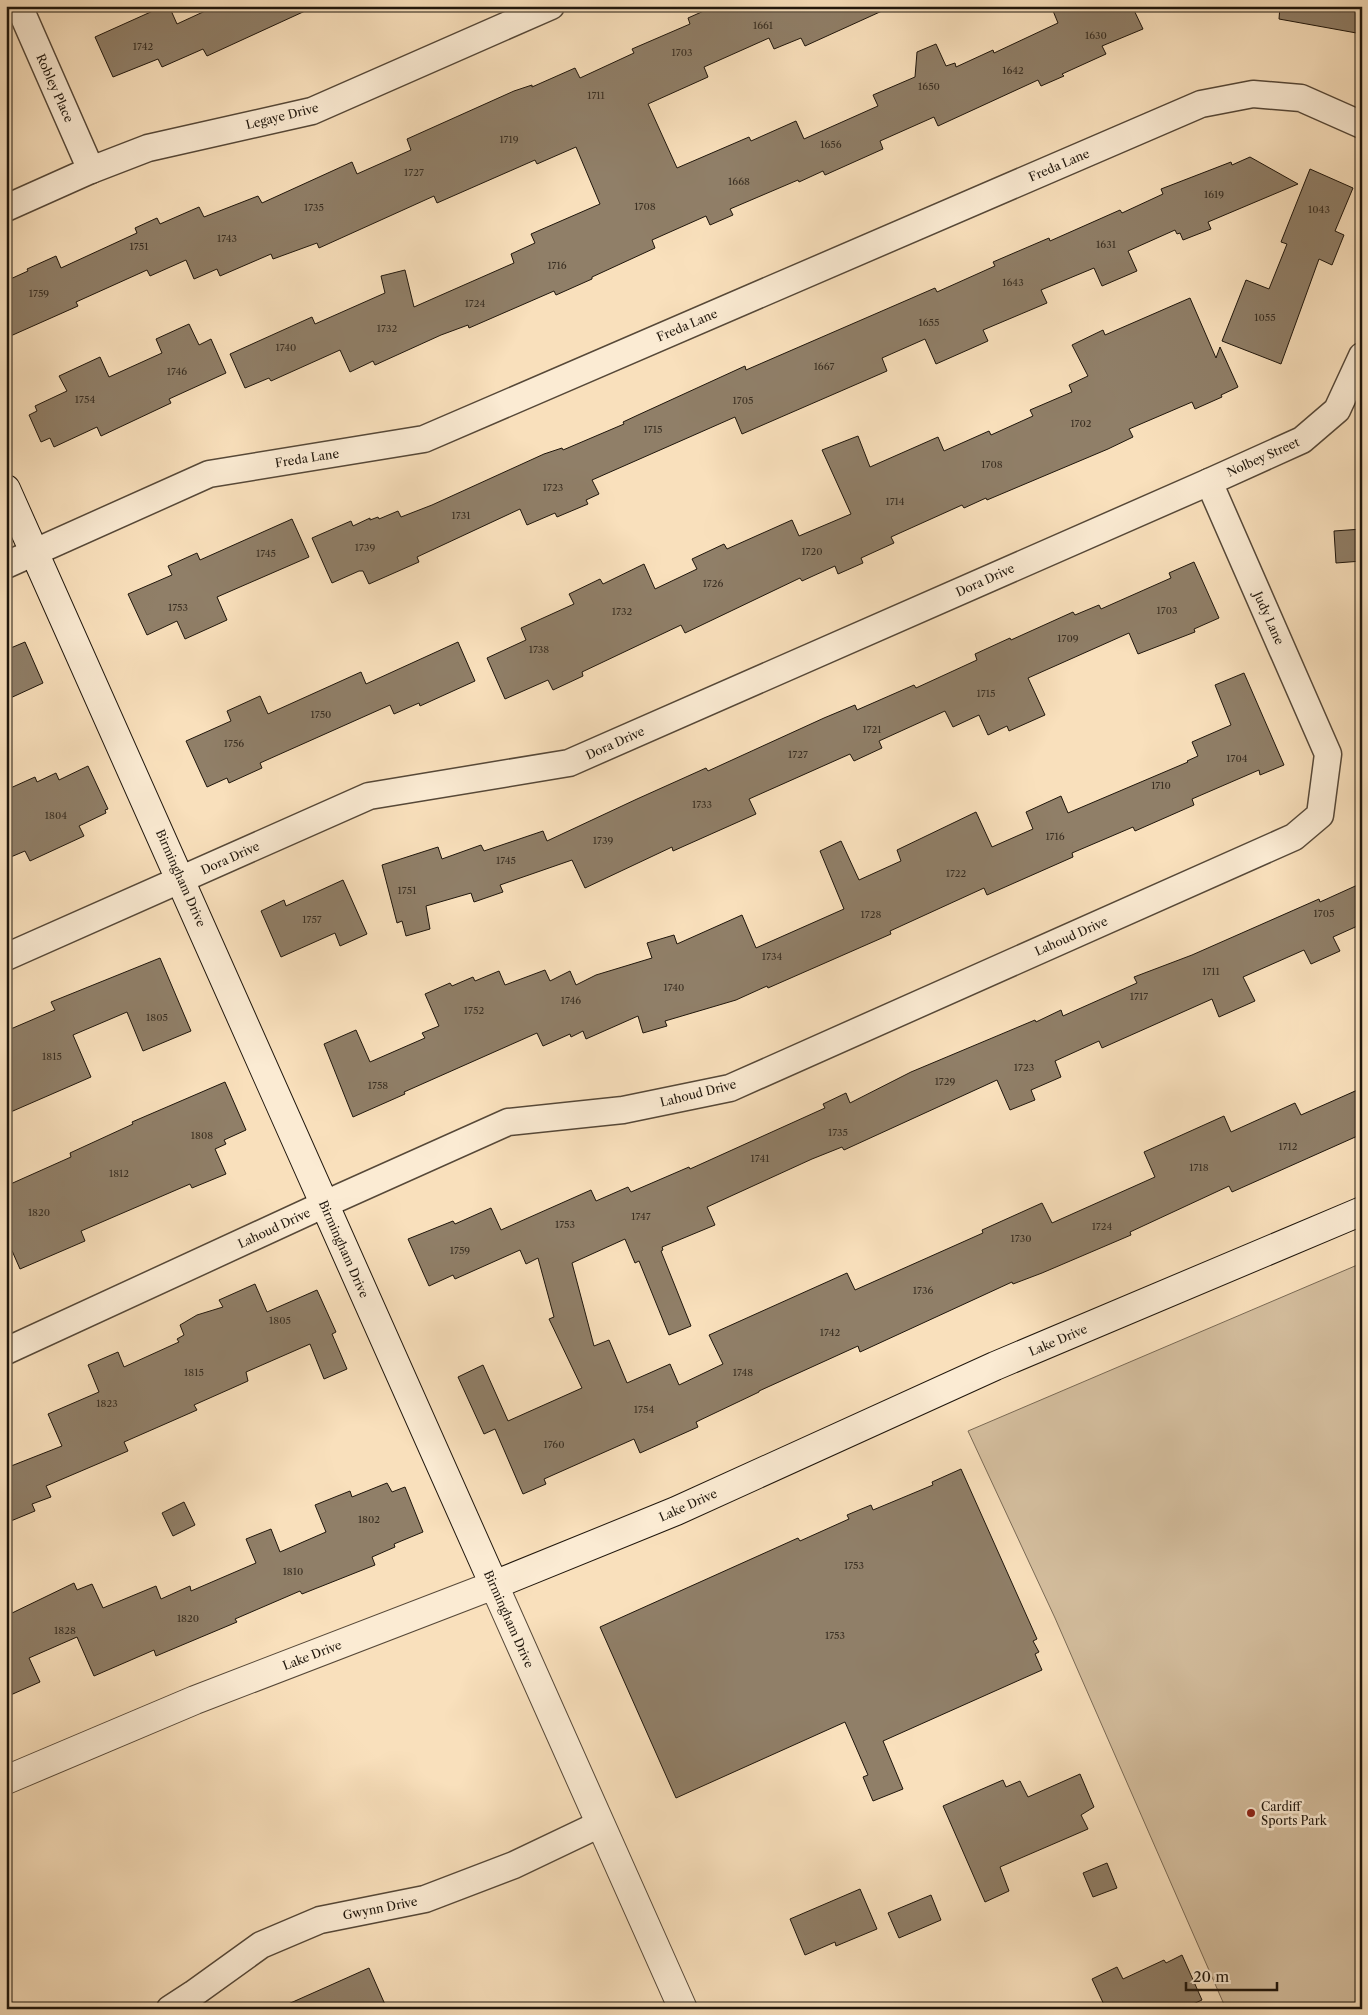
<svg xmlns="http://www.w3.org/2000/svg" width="1368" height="2015" viewBox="0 0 1368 2015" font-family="'Libre Caslon Text',serif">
  <rect width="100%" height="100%" fill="#f9e0bc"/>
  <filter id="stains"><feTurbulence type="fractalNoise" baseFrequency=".004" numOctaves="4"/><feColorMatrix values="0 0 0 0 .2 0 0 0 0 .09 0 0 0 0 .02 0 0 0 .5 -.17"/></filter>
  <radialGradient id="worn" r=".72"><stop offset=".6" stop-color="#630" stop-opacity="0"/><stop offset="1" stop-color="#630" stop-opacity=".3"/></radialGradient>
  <path fill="#d4be9e" stroke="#7a6a55" d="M1362 1263V2009H1226L1055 1618 968 1431Z"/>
  <g fill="#907f68" stroke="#1f160c">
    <path d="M164 6H169L177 24 216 6H316L207 56 203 49 162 67 158 59 113 77 95 37Z"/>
    <path d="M715 6H893L805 46 801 38 774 49 769 38 704 67 708 77 648 104 677 168 749 137 751 141 796 121 804 139 878 106 873 95 915 77 917 52 936 44 946 66 955 63 956 67 993 50 994 53 1058 23 1051 6H1132L1143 29 1102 46 1106 54 1062 74 1064 76 1041 86 1038 80 938 126 934 117 880 141 883 149 825 175 823 171 799 182 798 180 730 209 733 215 710 225 706 216 652 240 655 248 592 277V279L556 295 554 291 469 328 468 325 441 335 375 365 373 361 350 372 340 350 271 381 269 378 245 388 230 354 312 317 315 324 385 293 381 276 405 270 414 307 514 263 511 254 535 243 531 234 600 204 576 147 537 164 535 160 437 203 434 196 319 248 317 243 273 259 271 254 220 276 217 269 194 279 186 260 150 276 147 270 76 302 78 306 6 338V281L28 271 27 269 56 256 61 268 137 233 135 228 157 218 160 224 199 207 204 217 258 196 262 203 352 162 357 174 411 150 407 139 514 91 532 85V87L575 68 580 78 634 53 632 49 690 24 688 18Z"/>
    <path d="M1280 6H1362V34L1279 19Z"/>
    <path d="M1250 157 1298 184 1208 222 1211 229 1183 240 1180 233 1177 234 1175 230 1128 251 1137 271 1102 286 1094 268 1041 290 1047 303 983 330 988 341 936 364 925 339 882 358 887 371 742 434 735 417 592 480 599 494 586 500 588 504 557 517 555 513 527 525 520 509 417 557 419 562 369 584 363 571H359L332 583 312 538 351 521 353 526 370 518V520L378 517 379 519 398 511 401 517 432 505 544 454 562 448 563 450 624 424 623 422 638 415 745 366 746 370 935 288 937 292 995 266 993 262 1049 238 1050 241 1120 210 1122 213 1163 194 1161 189 1231 162 1232 165Z"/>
    <path d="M1310 169 1353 188 1335 231 1344 235 1332 265 1319 259 1281 364 1222 341 1246 280 1269 289 1287 244 1281 242Z"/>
    <path d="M1190 298 1216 358 1220 347 1238 387 1221 395 1222 397 1195 409 1192 402 1129 429 1133 437 1108 449 987 500 986 498 964 508 962 505 891 537 894 543 861 558 863 563 838 574 835 566 802 581 800 578 685 633 681 625 582 672 583 676 553 690 548 680 505 699 487 658 526 640 521 628 574 604 569 594 600 579 603 584 644 564 655 589 697 569 692 559 724 544 727 549 792 520 799 536 851 514 822 450 858 436 870 467 938 437 944 451 989 431 991 435 1033 416 1030 410 1072 392 1069 385 1088 376 1072 345 1103 330 1105 335Z"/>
    <path d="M189 324 199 345 211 339 226 373 169 399 171 403 101 436 97 427 54 447 50 438 41 442 29 415 37 411 35 406 67 391 59 376 100 357 109 377 162 353 156 339Z"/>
    <path d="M292 519 309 557 217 597 227 620 185 639 177 621 147 635 128 594 172 575 168 566 197 553 200 560Z"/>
    <path d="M1362 529V561L1336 563 1334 531Z"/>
    <path d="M1194 562 1219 618 1194 629 1195 632 1138 654 1129 633 1028 678 1045 715 1009 731 1007 726 988 735 979 715 953 727 945 711 879 741 882 748 854 761 850 754 749 799 756 814 673 851 672 847 585 888 572 860 500 885 503 892 474 902 471 893 426 906 430 929 406 936 402 921 397 923 382 865 438 847 442 859 481 845 484 851 543 831 547 841 637 799 706 768 708 771 824 718 855 705 857 710 914 685 916 688 977 660 975 654 1010 638 1011 640 1073 612 1075 615 1099 605 1101 609 1171 578 1169 573Z"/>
    <path d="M25 642 43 683 6 700V650Z"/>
    <path d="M458 642 475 681 420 706 419 703 394 714 390 705 260 763 262 768 229 783 227 778 207 787 186 741 231 721 227 711 260 696 268 714 361 672 366 684Z"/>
    <path d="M1244 673 1284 765 1260 775 1259 770 1192 799 1194 805 1135 831 1133 827 1072 853 1073 857 987 895 984 888 890 931 891 934 768 988 767 986 736 1000 665 1021 667 1026 643 1033 638 1016 586 1039 583 1031 571 1037 570 1034 543 1046 537 1033 404 1092 405 1094 353 1117 324 1044 356 1030 370 1062 425 1038 422 1033 439 1026 425 994 450 983 452 986 473 977 475 981 499 971 505 985 545 970 550 981 570 971 576 985 596 975 652 958 647 943 674 935 677 944 742 915 756 948 844 909 820 851 841 841 859 880 901 861 897 850 976 812 992 847 1033 829 1026 812 1061 796 1068 813 1188 762 1187 761 1198 756 1192 742 1231 725 1215 685Z"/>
    <path d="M88 766 108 809 105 810 106 813 79 826 84 836 30 861 25 851 6 859V790L35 777 37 782 56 773 59 780Z"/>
    <path d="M343 880 367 934 340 946 335 933 281 957 261 911 284 900 286 906Z"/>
    <path d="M1362 883V924L1333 937 1340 951 1311 964 1304 950 1243 977 1255 1001 1219 1017 1212 999 1102 1048 1099 1041 1055 1061 1061 1077 1031 1090 1035 1100 1010 1110 997 1080 844 1150 842 1147 812 1159 707 1207 715 1225 662 1247 663 1250 661 1251 691 1326 669 1335 639 1261 635 1263 625 1239 572 1263 594 1346 609 1340 627 1383 670 1364 679 1385 723 1364 709 1335 847 1273 855 1290 983 1233 982 1230 1042 1203 1052 1223 1155 1177 1144 1152 1224 1116 1231 1132 1295 1103 1301 1115 1362 1088V1134L1232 1192 1229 1186 1130 1232 1131 1235 1042 1273 1013 1284 1012 1282 860 1352 858 1346 759 1391V1392L696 1422 698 1427 640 1453 634 1439 544 1479 546 1484 523 1494 495 1429 484 1434 458 1377 483 1365 508 1421 582 1388 549 1319 554 1317 538 1258 526 1264 520 1250 455 1279 453 1275 429 1286 408 1239 453 1221 455 1224 491 1208 501 1230 591 1190 596 1201 628 1187 631 1192 689 1167 690 1169 825 1108 823 1104 846 1093 850 1103 911 1072 1035 1020 1036 1022 1061 1010 1063 1016 1137 983 1134 977 1192 955 1319 899 1320 902Z"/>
    <path d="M160 958 191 1031 143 1051 127 1012 73 1035 91 1077 6 1114V1031L55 1010 51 1002Z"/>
    <path d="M225 1082 246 1130 224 1140 226 1144 215 1149 226 1174 192 1188 190 1184 81 1231 85 1241 20 1269 6 1237V1186L71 1157 70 1153 133 1124 132 1122Z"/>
    <path d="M255 1284 267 1312 317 1290 336 1332 332 1334 347 1369 324 1379 310 1344 246 1372 248 1381 194 1405 197 1410 124 1442 128 1451 46 1486 51 1497 32 1504 35 1511 6 1523V1468L62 1446 48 1414 99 1392 88 1365 118 1352 124 1367 179 1342 177 1339 184 1335 180 1325 197 1315 223 1307 219 1300Z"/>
    <path d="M961 1469 1037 1639 1033 1641 1039 1652 1035 1654 1042 1670 883 1741 903 1789 873 1801 863 1777 868 1775 845 1722 676 1798 600 1627 798 1538 800 1541 849 1519 847 1515 871 1505 873 1510 933 1485 932 1482Z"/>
    <path d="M387 1483 392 1492 405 1487 423 1532 394 1544 395 1547 372 1557 375 1565 302 1594 300 1591 235 1619 237 1622 156 1656 154 1650 94 1676 77 1637 29 1658 40 1682 6 1697V1606L10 1614 74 1583 77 1590 92 1584 103 1608 156 1586 161 1599 190 1586 191 1591 256 1563 246 1539 271 1529 280 1552 326 1532 315 1505 350 1491 352 1497Z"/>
    <path d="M184 1502 195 1525 173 1536 162 1513Z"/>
    <path d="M1080 1774 1094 1807 1081 1815 1088 1829 1000 1867 1009 1891 985 1902 943 1806 1003 1780 1006 1787 1020 1781 1028 1797Z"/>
    <path d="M1107 1863 1117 1888 1093 1897 1083 1873Z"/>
    <path d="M860 1889 877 1929 836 1946 835 1942 805 1955 790 1919Z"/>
    <path d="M931 1895 941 1920 899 1938 888 1913Z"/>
    <path d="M1182 1955 1202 2000 1182 2009H1106L1092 1979 1117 1967 1123 1979 1164 1960 1166 1963Z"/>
    <path d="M369 1968 387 2009H277Z"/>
  </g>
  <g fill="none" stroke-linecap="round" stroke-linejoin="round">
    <g stroke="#564838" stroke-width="29">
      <g id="minor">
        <path d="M19 6 91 170"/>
        <path d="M6 208 91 170 148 148 312 111 551 6"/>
        <path d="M6 565 209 474 424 439 1201 104 1253 94 1301 98 1362 125"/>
        <path d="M6 957 369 796 569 763 1209 482 1302 440 1337 410 1362 356"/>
        <path d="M6 1351 325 1204 508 1122 623 1110 730 1088 1294 837 1320 815 1328 754 1209 482"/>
        <path d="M170 2009 193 1994 261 1945 320 1920 425 1899 514 1865 600 1824"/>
      </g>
    </g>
    <g stroke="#564838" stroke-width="30">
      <path id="tertiary" d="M6 1780 195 1700 494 1585 683 2009"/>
    </g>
    <g stroke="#1f160c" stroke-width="30">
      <path id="secondary" d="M6 489 494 1585 676 1511 995 1366 1362 1211"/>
    </g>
    <use href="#minor" stroke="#fbebd3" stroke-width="26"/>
    <use href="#tertiary" stroke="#fbebd3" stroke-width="28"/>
    <use href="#secondary" stroke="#fbebd3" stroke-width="28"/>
  </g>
  <circle fill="#8f2418" stroke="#fbebd3" stroke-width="2" cx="1251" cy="1813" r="5"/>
  <g text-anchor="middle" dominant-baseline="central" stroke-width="5" stroke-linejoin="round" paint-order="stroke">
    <g font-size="10" fill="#3b3023">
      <text x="763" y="25">1661</text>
      <text x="1096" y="35">1630</text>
      <text x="143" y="46">1742</text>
      <text x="682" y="52">1703</text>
      <text x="1013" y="70">1642</text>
      <text x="929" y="86">1650</text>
      <text x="596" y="95">1711</text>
      <text x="509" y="139">1719</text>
      <text x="831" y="144">1656</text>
      <text x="414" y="172">1727</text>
      <text x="739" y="181">1668</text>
      <text x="1214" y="194">1619</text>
      <text x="645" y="206">1708</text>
      <text x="314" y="207">1735</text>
      <text x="1319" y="209">1043</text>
      <text x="227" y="238">1743</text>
      <text x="1106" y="244">1631</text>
      <text x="139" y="246">1751</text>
      <text x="557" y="265">1716</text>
      <text x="1013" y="282">1643</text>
      <text x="39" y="293">1759</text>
      <text x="475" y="303">1724</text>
      <text x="1265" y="317">1055</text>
      <text x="929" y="322">1655</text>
      <text x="387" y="328">1732</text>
      <text x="286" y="347">1740</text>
      <text x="824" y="366">1667</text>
      <text x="177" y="371">1746</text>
      <text x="85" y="399">1754</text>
      <text x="743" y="400">1705</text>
      <text x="1081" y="423">1702</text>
      <text x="653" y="429">1715</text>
      <text x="992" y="464">1708</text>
      <text x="553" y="487">1723</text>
      <text x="895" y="501">1714</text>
      <text x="461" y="515">1731</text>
      <text x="365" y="547">1739</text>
      <text x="812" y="551">1720</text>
      <text x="266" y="553">1745</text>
      <text x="713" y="583">1726</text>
      <text x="178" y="607">1753</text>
      <text x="1167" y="610">1703</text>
      <text x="622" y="611">1732</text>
      <text x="1068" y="638">1709</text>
      <text x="539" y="649">1738</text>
      <text x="986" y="693">1715</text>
      <text x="321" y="714">1750</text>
      <text x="872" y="729">1721</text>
      <text x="234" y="743">1756</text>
      <text x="798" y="754">1727</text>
      <text x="1237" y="758">1704</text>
      <text x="1161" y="785">1710</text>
      <text x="702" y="804">1733</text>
      <text x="56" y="815">1804</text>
      <text x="1055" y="836">1716</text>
      <text x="603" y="840">1739</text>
      <text x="506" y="860">1745</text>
      <text x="956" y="873">1722</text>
      <text x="407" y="890">1751</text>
      <text x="1324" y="913">1705</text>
      <text x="871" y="914">1728</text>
      <text x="312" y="919">1757</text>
      <text x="772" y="956">1734</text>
      <text x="1211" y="971">1711</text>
      <text x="674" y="987">1740</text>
      <text x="1139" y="996">1717</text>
      <text x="571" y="1000">1746</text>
      <text x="474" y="1010">1752</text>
      <text x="157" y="1017">1805</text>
      <text x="52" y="1056">1815</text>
      <text x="1024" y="1067">1723</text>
      <text x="945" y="1081">1729</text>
      <text x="378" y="1085">1758</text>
      <text x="838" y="1132">1735</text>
      <text x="202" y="1135">1808</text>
      <text x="1288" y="1146">1712</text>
      <text x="760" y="1158">1741</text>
      <text x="1199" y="1167">1718</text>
      <text x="119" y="1173">1812</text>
      <text x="39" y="1212">1820</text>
      <text x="641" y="1216">1747</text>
      <text x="565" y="1224">1753</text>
      <text x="1102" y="1226">1724</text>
      <text x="1021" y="1238">1730</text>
      <text x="460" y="1250">1759</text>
      <text x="923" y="1290">1736</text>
      <text x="280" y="1320">1805</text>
      <text x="830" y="1332">1742</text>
      <text x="194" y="1372">1815</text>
      <text x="743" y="1372">1748</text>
      <text x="107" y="1403">1823</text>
      <text x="644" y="1409">1754</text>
      <text x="554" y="1444">1760</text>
      <text x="369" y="1519">1802</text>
      <text x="854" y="1565">1753</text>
      <text x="293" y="1571">1810</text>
      <text x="188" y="1618">1820</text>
      <text x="65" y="1630">1828</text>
      <text x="835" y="1635">1753</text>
    </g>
    <g font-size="12" fill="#1f160c" stroke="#fbebd3">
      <text transform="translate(55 88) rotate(66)">Robley Place</text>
      <text transform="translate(282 116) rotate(-14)">Legaye Drive</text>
      <text transform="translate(1059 165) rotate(-23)">Freda Lane</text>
      <text transform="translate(687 325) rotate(-23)">Freda Lane</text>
      <text transform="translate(1263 457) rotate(-24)">Nolbey Street</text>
      <text transform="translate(307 458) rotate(-9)">Freda Lane</text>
      <text transform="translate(985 580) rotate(-24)">Dora Drive</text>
      <text transform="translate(1269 618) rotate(66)">Judy Lane</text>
      <text transform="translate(615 743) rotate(-24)">Dora Drive</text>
      <text transform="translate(230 858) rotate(-24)">Dora Drive</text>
      <text transform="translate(181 878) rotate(66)">Birmingham Drive</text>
      <text transform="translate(1071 936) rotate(-24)">Lahoud Drive</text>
      <text transform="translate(698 1093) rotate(-14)">Lahoud Drive</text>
      <text transform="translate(274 1228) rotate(-25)">Lahoud Drive</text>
      <text transform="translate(344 1249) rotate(66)">Birmingham Drive</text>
      <text transform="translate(1058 1340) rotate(-23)">Lake Drive</text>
      <text transform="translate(688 1505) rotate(-24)">Lake Drive</text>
      <text transform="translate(509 1619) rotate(66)">Birmingham Drive</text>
      <text transform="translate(312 1655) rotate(-21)">Lake Drive</text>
      <text transform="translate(380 1908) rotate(-11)">Gwynn Drive</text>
    </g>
    <g font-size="12" fill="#1f160c" stroke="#fbebd3" text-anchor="start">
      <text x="1261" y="1806">Cardiff<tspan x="1261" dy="14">Sports Park</tspan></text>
    </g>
  </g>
  <rect width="1368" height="2015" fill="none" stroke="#f9e0bc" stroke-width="25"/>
  <rect x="8" y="8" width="1353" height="2000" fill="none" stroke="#1f160c" stroke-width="2.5"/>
  <rect x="12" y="12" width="1343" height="1990" fill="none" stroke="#1f160c"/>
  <path d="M1186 1982v8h91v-8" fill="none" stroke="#1f160c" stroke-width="2.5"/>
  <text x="1193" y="1982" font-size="15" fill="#1f160c" stroke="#fbebd3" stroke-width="4" paint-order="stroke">20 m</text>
  <rect width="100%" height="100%" filter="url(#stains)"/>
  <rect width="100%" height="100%" fill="url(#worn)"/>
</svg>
